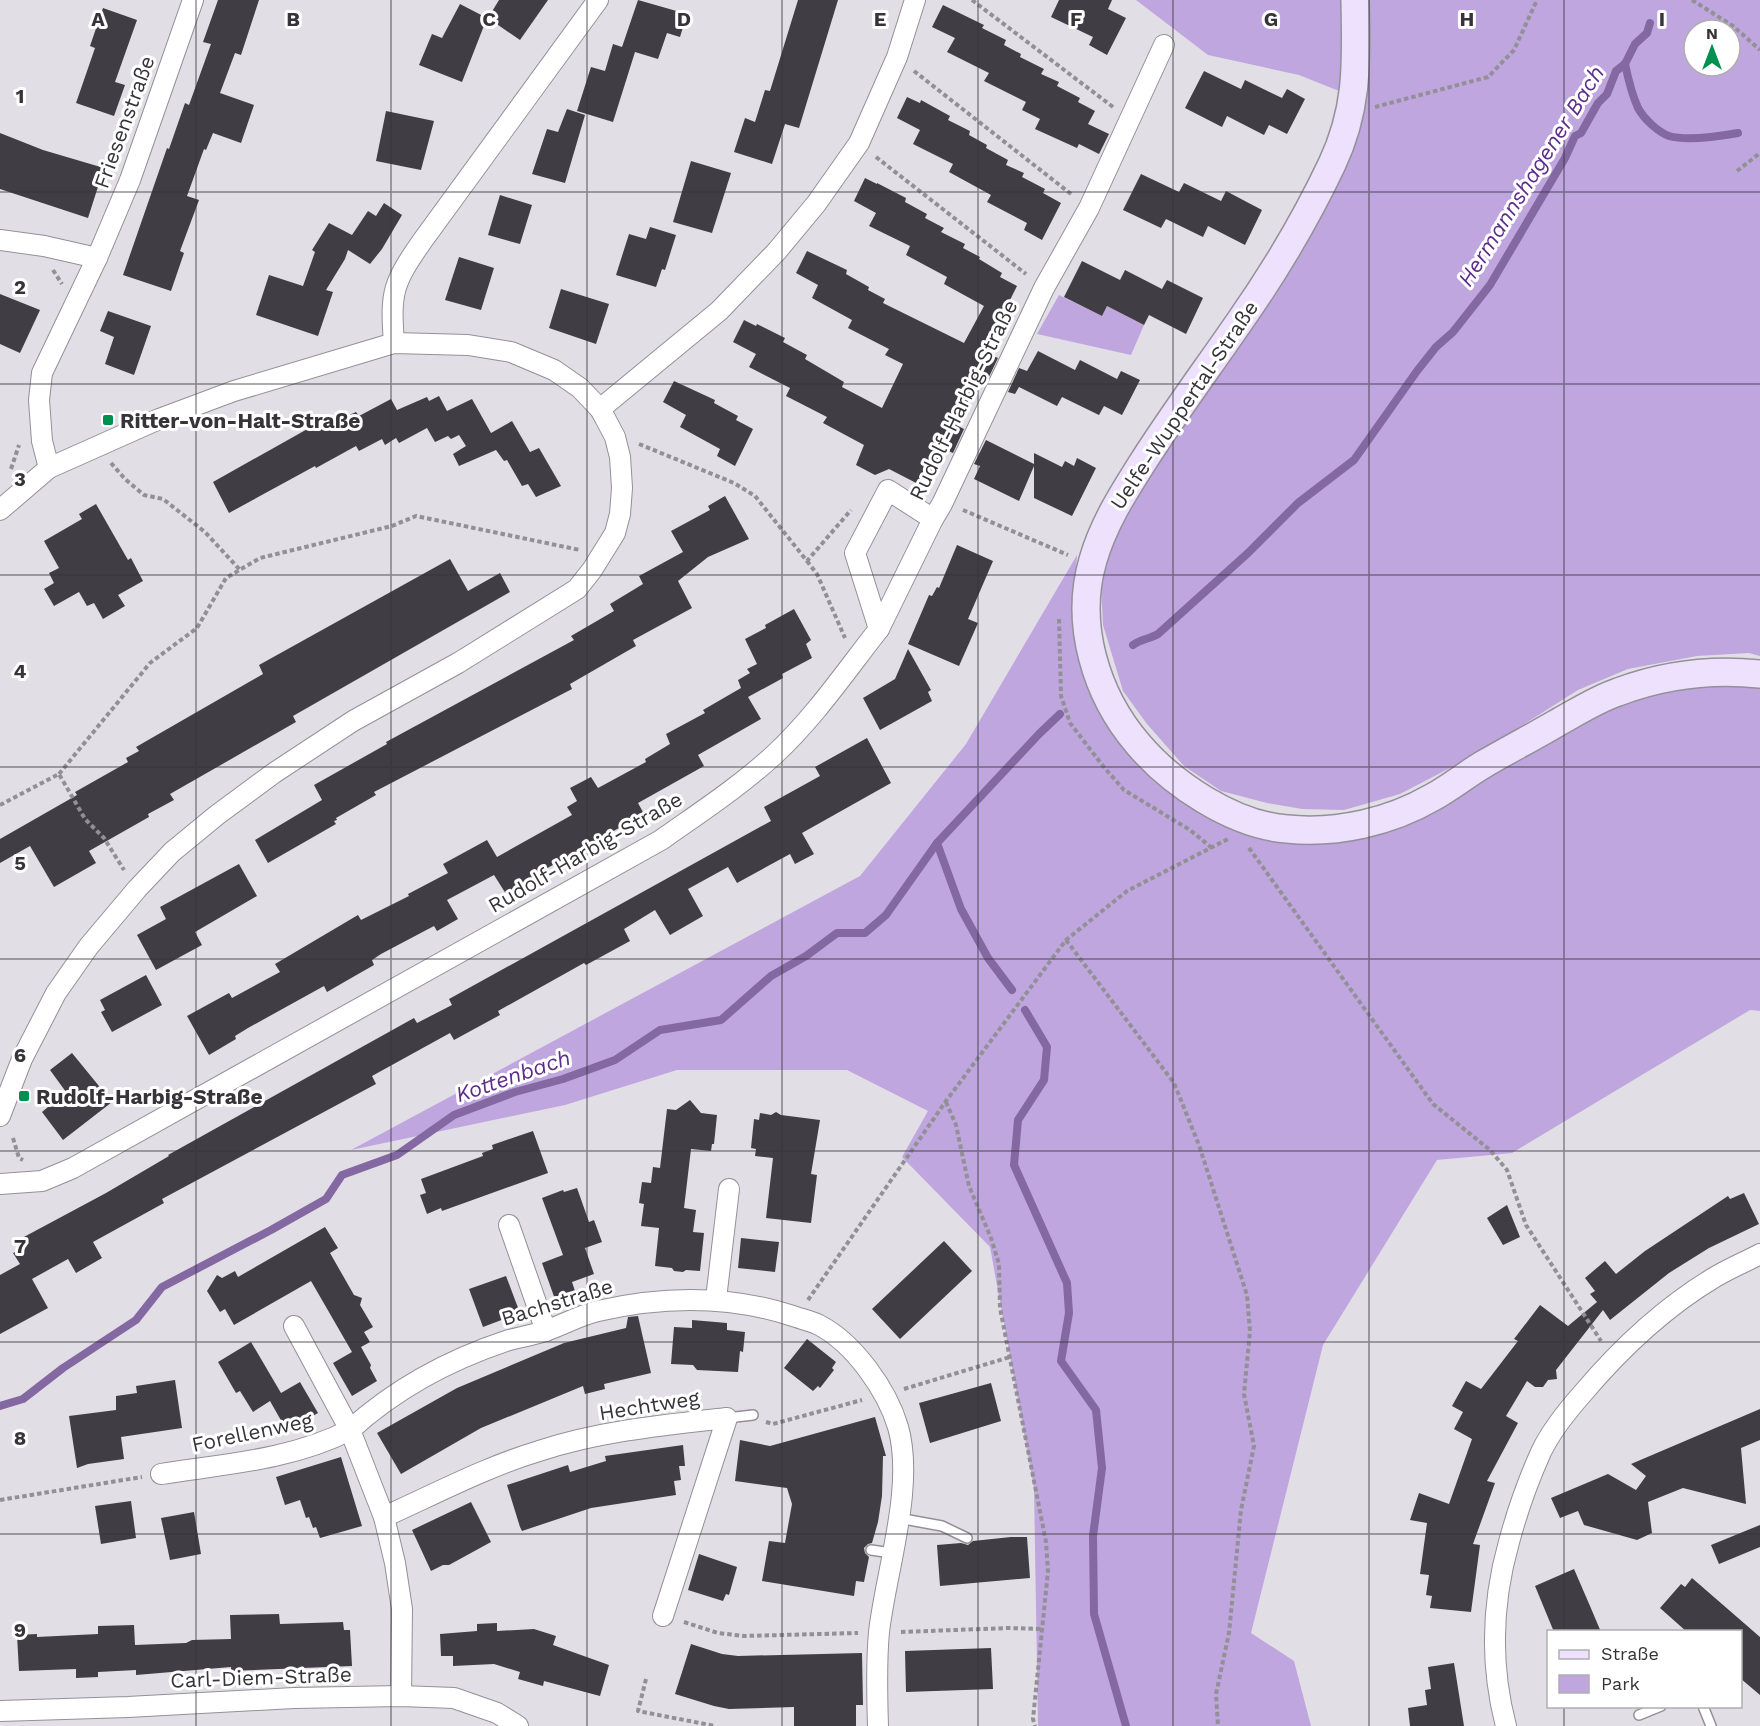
<svg xmlns="http://www.w3.org/2000/svg" width="1760" height="1726" viewBox="0 0 1760 1726" font-family="'Work Sans',sans-serif">
  <rect width="100%" height="100%" fill="#e2dee6"/>
  <g fill="#bfa6df" fill-rule="evenodd">
    <path d="M1136 0H1345L1344 93 1299 75 1208 55Z"/>
    <path d="M1364 0H1760V656L1749 653 1697 656 1628 669 1578 690 1477 754 1400 794 1344 810 1302 809 1267 803 1221 791 1184 766 1147 724 1123 691 1103 625 1101 587 1109 536 1309 231ZM1694 30H1730V66H1694Z"/>
    <path d="M1059 295 1102 316 1107 306 1144 325 1131 355 1037 334Z"/>
    <path d="M1077 555 1074 601 1159 775 1325 839 1595 710 1682 684 1760 686V1011L1750 1010 1512 1153 1437 1160 1323 1345 1251 1633 1294 1661 1311 1726H1038L1034 1488 990 1247 902 1157 928 1111 847 1070H677L565 1105 351 1150 860 876 966 744Z"/>
  </g>
  <g fill="none" stroke-linecap="round" stroke-linejoin="round">
    <g stroke="#8368a2" stroke-width="8">
      <path d="M1625 64C1628 78 1632 95 1638 108 1644 119 1658 132 1669 136 1686 141 1721 136 1738 133"/>
      <path d="M1133 645C1141 639 1150 639 1158 634L1248 553 1298 503 1354 460 1417 371 1436 347 1453 332 1490 285 1565 158 1575 136 1581 133 1598 103 1607 94 1616 71 1625 64 1635 44 1647 33 1650 23"/>
      <path d="M1012 990 988 958 961 909 937 843 1039 734 1060 714"/>
      <path d="M1025 1010 1047 1047 1044 1080 1018 1120 1014 1165 1067 1283 1069 1313 1061 1361 1096 1410 1102 1468 1093 1536 1094 1614 1126 1726"/>
      <path d="M0 1406 23 1399 63 1368 136 1320 162 1287 271 1230 326 1199 342 1175 397 1155 454 1115 515 1092 563 1079 615 1060 660 1030 721 1020 771 976 806 956 837 933H865L886 915 937 843"/>
    </g>
  </g>
  <g fill="#403d44">
    <path d="M218 0H259L241 55 235 53 220 93 254 105 241 143 213 133 206 150 204 149 187 196 199 200 180 251 184 253 171 291 123 275 167 148 169 149 185 103 189 105 211 44 203 42Z"/>
    <path d="M499 0H548L520 40 488 18Z"/>
    <path d="M638 0 687 14 680 37 667 33 658 59 635 52 613 122 577 111 591 67 605 71 613 44 622 47Z"/>
    <path d="M798 0H838L799 128 785 124 772 164 734 152 745 118 755 122 765 90 770 91Z"/>
    <path d="M1059 0H1112L1108 9 1126 18 1107 55 1089 45 1093 37 1051 17Z"/>
    <path d="M460 4 487 18 462 82 419 65 432 34 442 38Z"/>
    <path d="M943 5 984 25 982 28 1006 40 1004 45 1021 54 1020 57 1044 69 1041 74 1059 82 1057 86 1080 98 1078 102 1095 111 1088 124 1109 134 1099 154 1079 144 1077 148 1035 129 1040 119 1022 110 1026 102 984 81 989 73 947 52 955 38 932 27Z"/>
    <path d="M103 8 137 20 115 82 125 85 114 116 76 103 95 48 90 46Z"/>
    <path d="M1204 71 1241 89 1245 80 1282 98 1287 89 1305 99 1287 134 1269 125 1264 135 1227 116 1222 127 1185 108Z"/>
    <path d="M907 97 920 103 921 100 950 116 948 120 970 131 969 135 987 145 986 148 1008 160 1006 165 1024 173 1022 177 1045 189 1043 193 1061 203 1042 240 1024 230 1027 223 987 202 991 195 949 172 953 164 913 144 920 130 897 118Z"/>
    <path d="M567 109 585 115 565 183 532 174 547 129 558 132Z"/>
    <path d="M386 111 434 121 421 170 376 161Z"/>
    <path d="M0 133 43 150 104 168 88 218 0 189Z"/>
    <path d="M691 161 731 173 712 233 673 222Z"/>
    <path d="M1141 174 1179 192 1184 183 1221 201 1226 191 1262 210 1245 245 1208 226 1203 237 1166 219 1161 228 1123 210Z"/>
    <path d="M865 178 877 184V183L906 198 905 202 927 214 925 218 944 228 941 232 965 244 963 248 980 257 979 259 1002 273 1000 277 1017 286 984 352 998 358 986 383 979 380 956 425 964 429 953 453 943 449 924 487 889 469 875 475 856 465 864 445 823 423 827 417 786 396 790 388 749 367 756 354 733 342 744 320 756 326 757 324 785 338 783 342 807 355 805 359 844 382 842 387 882 408 903 364 885 355 889 349 848 328 852 320 812 298 818 285 796 273 807 251 847 270 846 274 869 287 868 290 885 299 883 303 964 343 984 306 944 284 947 277 906 255 910 246 869 226 876 213 854 201Z"/>
    <path d="M500 195 532 205 520 244 488 235Z"/>
    <path d="M384 203 402 215 382 249 370 264 348 250 345 259 326 290 333 292 318 336 256 315 269 275 303 286 315 252 312 250 329 223 352 235 368 211 376 216Z"/>
    <path d="M650 227 676 235 665 270 662 269 656 287 616 275 629 234 646 239Z"/>
    <path d="M459 257 494 268 481 310 445 300Z"/>
    <path d="M1082 261 1120 280 1125 270 1162 289 1167 280 1203 298 1186 334 1149 315 1144 325 1107 306 1102 316 1064 297Z"/>
    <path d="M561 289 609 304 596 344 549 328Z"/>
    <path d="M0 294 40 310 20 353 0 344Z"/>
    <path d="M108 311 151 326 134 375 105 364 114 337 100 331Z"/>
    <path d="M1038 351 1075 370 1080 360 1117 379 1121 371 1140 380 1122 415 1104 406 1099 415 1062 397 1057 406 1019 387 1015 394 1008 392 1019 368 1027 371Z"/>
    <path d="M674 381 715 400 714 403 738 416 736 420 753 429 735 466 717 456 720 449 680 427 686 415 663 402Z"/>
    <path d="M439 396 447 411 472 399 491 433 512 421 530 452 539 448 561 486 536 497 528 484 522 486 507 460 504 461 496 450 459 466 453 454 466 446 459 435 451 439 448 436 435 442 427 428 399 443 396 438 385 445 382 439 359 451 356 446 316 468 315 466 229 513 213 482 311 427 313 429 339 415 341 419 356 412 359 416 391 399 397 410 427 397 429 401Z"/>
    <path d="M986 440 1034 464V453L1062 467 1065 461 1074 466 1077 458 1096 468 1072 516 1034 498V466L1019 501 974 479 980 466 974 464Z"/>
    <path d="M725 496 749 539 708 557 678 581 692 608 633 640 636 646 570 684 572 689 374 792 376 795 336 818 337 820 334 821 336 824 268 863 255 840 322 800 314 785 387 744 386 742 574 640 571 636 614 611 610 604 643 584 639 576 683 552 671 531 710 510 708 506Z"/>
    <path d="M96 504 128 560 131 558 143 581 118 595 125 606 103 619 94 603 87 606 79 592 54 606 44 589 54 583 49 573 59 568 44 541 82 519 79 514Z"/>
    <path d="M957 545 993 561 968 619 978 623 959 666 908 644 929 595 932 596 937 587 939 588Z"/>
    <path d="M450 559 468 591 500 573 510 592 293 716 296 722 170 794 174 800 148 814 149 817 89 851 96 863 54 887 30 846 0 863V839L77 795 75 792 128 762 126 758 139 751 136 747 263 674 259 665Z"/>
    <path d="M794 609 811 640 806 644 812 658 782 674 783 678 748 697 761 719 698 755 704 766 638 803 644 814 535 875 536 877 506 894 494 875 447 900 458 919 437 931 434 926 381 954 372 960 374 965 346 981 327 992 324 986 248 1028 235 1036 236 1039 209 1055 187 1016 229 993 232 998 280 972 275 964 358 915 361 920 409 896 408 894 448 873 443 864 487 840 497 857 572 815 567 807 577 801 570 788 591 777 598 788 646 762 645 759 670 744 666 734 705 713 703 710 741 688 738 680 750 673 747 669 757 664 745 639 766 628 765 625Z"/>
    <path d="M908 649 931 690 928 692 932 701 880 730 863 698 895 679Z"/>
    <path d="M867 738 891 783 802 833 814 854 795 864 790 854 737 883 728 867 688 889 703 916 670 935 655 910 624 929 630 941 586 965 584 963 498 1011 500 1015 454 1040 450 1033 372 1076 376 1084 162 1199 164 1203 93 1242 102 1258 76 1273 68 1259 32 1279 48 1308 0 1334V1275L20 1264 13 1253 27 1246 22 1238 106 1193 169 1156 168 1155 414 1018 417 1023 452 1005 449 999 771 821 764 807 820 776 815 767Z"/>
    <path d="M239 864 257 896 195 932 202 945 156 970 137 935 166 919 160 907Z"/>
    <path d="M146 975 162 1005 112 1032 101 1012 105 1010 100 1000Z"/>
    <path d="M72 1053 112 1102 63 1140 42 1112 66 1092 50 1070Z"/>
    <path d="M690 1100 701 1113 717 1115 714 1144H712L711 1151 691 1149 684 1208 696 1210 693 1232 704 1233 700 1271 686 1270 683 1272 674 1271 672 1268 655 1266 659 1228 641 1226 644 1204 639 1203 642 1182 651 1183 653 1167 660 1168 667 1109 676 1110Z"/>
    <path d="M776 1112 781 1115 820 1120 811 1174 817 1175 811 1223 766 1218 773 1158 755 1156 756 1149 751 1148 754 1119 759 1120 760 1113 771 1115Z"/>
    <path d="M533 1131 548 1173 442 1211 441 1208 427 1214 420 1195 426 1193 421 1179 483 1156 482 1153 493 1149 492 1145Z"/>
    <path d="M577 1188 589 1222 594 1220 602 1242 585 1248 594 1274 572 1282 576 1294 556 1302 542 1263 563 1255 542 1198 563 1190 564 1192Z"/>
    <path d="M1744 1193 1759 1224 1709 1248 1669 1273 1610 1320 1603 1310 1556 1370 1557 1379 1548 1380 1543 1387H1535L1527 1381 1506 1416 1518 1423 1487 1481 1495 1483 1473 1544 1480 1545 1471 1612 1430 1608 1432 1596 1426 1595 1429 1575 1420 1574 1427 1523 1410 1520 1419 1493 1449 1504 1472 1439 1454 1429 1463 1412 1452 1406 1466 1381 1481 1389 1518 1341 1514 1339 1540 1305 1568 1326 1597 1302 1590 1294 1595 1291 1585 1278 1605 1261 1616 1274 1645 1251 1728 1196 1730 1199Z"/>
    <path d="M1507 1205 1520 1237 1503 1245 1487 1218Z"/>
    <path d="M325 1227 338 1248 330 1253 354 1295 362 1298 360 1305 373 1327 364 1332 370 1342 361 1347 371 1365 370 1368 377 1381 352 1396 333 1363 352 1352 311 1281 234 1325 225 1309 220 1312 207 1291 217 1275 222 1278 235 1271 238 1277Z"/>
    <path d="M741 1238 779 1242 775 1272 738 1268Z"/>
    <path d="M944 1241 972 1271 900 1339 872 1309Z"/>
    <path d="M506 1276 520 1313 483 1327 469 1289Z"/>
    <path d="M638 1316 651 1373 604 1384 605 1389 585 1394 583 1386 481 1428 401 1474 377 1433 457 1388 564 1343 626 1328 628 1317Z"/>
    <path d="M692 1320 727 1323V1330L745 1332 743 1352 740 1351 738 1372 697 1370 693 1365 671 1364 674 1327 692 1328Z"/>
    <path d="M807 1339 836 1362 832 1368 834 1370 820 1388 818 1386 813 1391 784 1368Z"/>
    <path d="M251 1342 281 1393 300 1382 318 1413 287 1431 270 1401 253 1412 240 1391 236 1393 218 1362Z"/>
    <path d="M175 1380 182 1428 121 1437 124 1459 88 1464 77 1468 69 1416 116 1410V1396L137 1393 136 1386Z"/>
    <path d="M991 1383 1001 1421 930 1443 919 1403Z"/>
    <path d="M1760 1409V1440L1741 1448 1746 1504 1683 1488 1648 1502 1652 1533 1637 1540 1584 1525 1578 1511 1560 1518 1551 1498 1608 1474 1636 1490 1646 1476 1631 1464Z"/>
    <path d="M875 1417 886 1456H883L882 1496 878 1522 872 1543 868 1544 864 1548 865 1553 869 1557 864 1582 856 1581 854 1596 762 1581 769 1541 785 1543 792 1504 787 1488 735 1481 740 1440 770 1446Z"/>
    <path d="M683 1445 685 1466H679L681 1480 674 1481 676 1495 591 1508 522 1531 520 1527 507 1485 568 1465 570 1472 606 1461 605 1456Z"/>
    <path d="M341 1457 362 1526 320 1538 316 1527 313 1528 309 1517 306 1518 300 1500 285 1505 276 1477Z"/>
    <path d="M131 1501 136 1538 101 1544 95 1506Z"/>
    <path d="M471 1502 491 1542 449 1565H443L431 1571 412 1530Z"/>
    <path d="M194 1512 201 1554 170 1560 161 1518Z"/>
    <path d="M1760 1525V1547L1719 1564 1711 1545Z"/>
    <path d="M1011 1537H1027L1030 1578 940 1586 937 1545 961 1543 968 1545 973 1541Z"/>
    <path d="M699 1554 737 1567 729 1595 726 1594 723 1601 688 1590Z"/>
    <path d="M1574 1569 1590 1606 1601 1632H1554L1535 1586Z"/>
    <path d="M1692 1578 1760 1637V1695L1740 1678V1632H1687L1660 1608 1681 1584 1685 1587Z"/>
    <path d="M279 1614 280 1624 343 1622 344 1630H350L352 1666 231 1671V1667L136 1675V1670L98 1672V1677L76 1678V1669L19 1671 17 1635 37 1634V1637L98 1634V1626L134 1625 135 1645 186 1643 192 1640 231 1639 230 1615Z"/>
    <path d="M497 1623V1631L534 1629 556 1636 553 1645 609 1665 600 1696 544 1681 543 1686 518 1679 520 1672 494 1664 453 1666V1656H441L440 1634 477 1631V1624Z"/>
    <path d="M691 1644 722 1654 738 1656 862 1653 863 1705H856V1726H794V1707L729 1709 714 1706 675 1694Z"/>
    <path d="M991 1648 993 1689 906 1692 905 1651Z"/>
    <path d="M1454 1663 1464 1726H1410L1408 1708 1427 1705 1425 1690 1431 1689 1428 1667Z"/>
  </g>
  <g fill="none" stroke-linecap="round" stroke-linejoin="round">
    <g stroke="#939098" stroke-width="12">
      <g id="service">
        <path d="M727 1418 753 1415"/>
        <path d="M898 1518 942 1526 967 1538"/>
        <path d="M871 1550 892 1553"/>
        <path d="M1703 1706 1711 1726"/>
        <path d="M1639 1715 1661 1706"/>
      </g>
    </g>
    <g stroke="#939098" stroke-width="22">
      <g id="minor">
        <path d="M0 240 44 246 97 258 42 373 39 400 42 441 49 468"/>
        <path d="M97 258 130 180 193 0"/>
        <path d="M394 343C390 291 393 283 423 240L598 0"/>
        <path d="M600 409 719 311 777 251 816 204 859 143 897 57 915 0"/>
        <path d="M0 510 49 468 159 419 234 391 394 343 468 345 511 352 554 370 580 388 600 409 605 418 615 437 620 457 622 488 620 514 615 533 592 570 577 589 458 663 353 721 274 773 217 815 172 852 137 889 89 946 56 993 22 1059 0 1116"/>
        <path d="M879 629 933 519"/>
        <path d="M0 1184 42 1181 73 1168 661 840C699 813 739 787 774 755 814 718 846 671 879 629L855 553 888 490 933 519 942 504 1044 288 1089 208 1164 45"/>
        <path d="M509 1225 546 1331"/>
        <path d="M716 1299 729 1189"/>
        <path d="M161 1474C225 1464 291 1460 350 1430L294 1326"/>
        <path d="M384 1517C435 1494 486 1467 539 1451 600 1431 664 1425 727 1418L663 1616"/>
        <path d="M401 1696 402 1609 395 1563 384 1517 350 1430C395 1389 451 1359 509 1340 521 1337 533 1335 545 1331 563 1325 580 1315 598 1311 663 1296 729 1295 793 1316 801 1319 811 1321 819 1325 854 1343 887 1390 898 1427 915 1486 886 1571 879 1632 876 1663 877 1695 878 1726"/>
        <path d="M0 1711 128 1707 294 1698 401 1696 454 1698 497 1713 518 1726"/>
        <path d="M1506 1726C1490 1665 1492 1602 1509 1542 1517 1512 1528 1481 1541 1452 1551 1431 1567 1411 1583 1393 1621 1348 1665 1307 1715 1277 1730 1268 1745 1262 1760 1254"/>
      </g>
    </g>
    <g stroke="#939098" stroke-width="30">
      <path id="secondary" d="M1355 0C1356 61 1359 107 1332 164 1306 219 1275 271 1240 321 1207 369 1172 416 1141 465 1122 495 1103 525 1093 560 1074 624 1096 695 1138 744 1172 784 1233 825 1287 829 1337 834 1390 822 1433 797 1451 787 1467 774 1484 764 1508 750 1533 737 1557 723 1577 712 1597 699 1618 692 1663 675 1712 669 1760 674"/>
    </g>
    <g stroke="#928f95" stroke-width="4" stroke-dasharray="4.5 3" stroke-linecap="butt">
      <path d="M972 0 1113 107"/>
      <path d="M1692 0 1733 26 1760 50"/>
      <path d="M914 71 1071 194"/>
      <path d="M1375 107 1488 77 1514 50 1537 0"/>
      <path d="M876 157 1026 274"/>
      <path d="M1737 171 1760 153"/>
      <path d="M53 270 62 284"/>
      <path d="M639 444 734 483 755 496 807 561 851 510"/>
      <path d="M111 463 125 479 144 495 163 499 205 532 240 570"/>
      <path d="M11 469 19 445"/>
      <path d="M963 510 1068 555"/>
      <path d="M807 561 817 574 845 638"/>
      <path d="M1059 619 1061 696 1070 723 1103 766 1124 790 1190 830 1212 848"/>
      <path d="M59 774 150 663 197 628 226 578 260 558 392 526 416 516 580 550"/>
      <path d="M0 805 59 774 85 819 104 838 124 870"/>
      <path d="M1249 848 1433 1104 1490 1150 1507 1170 1526 1225 1601 1341"/>
      <path d="M1066 940 1174 1083 1199 1145 1247 1295 1250 1331 1244 1394 1254 1446 1241 1510 1229 1633 1216 1694 1218 1726"/>
      <path d="M946 1102 956 1125 969 1186 991 1238 999 1264 1000 1308 1046 1542 1048 1571 1033 1719 1035 1726"/>
      <path d="M13 1138 19 1158 23 1160"/>
      <path d="M808 1300 946 1101 1066 940 1127 891 1228 839"/>
      <path d="M904 1389 1010 1357"/>
      <path d="M766 1422 773 1424 862 1400"/>
      <path d="M0 1500 142 1477"/>
      <path d="M684 1622 718 1633 744 1636 858 1633"/>
      <path d="M901 1632 1009 1628 1041 1629"/>
      <path d="M646 1679 638 1711 715 1726"/>
    </g>
    <use href="#service" stroke="#fff" stroke-width="9"/>
    <use href="#minor" stroke="#fff" stroke-width="20"/>
    <use href="#secondary" stroke="#eee1fe" stroke-width="27"/>
  </g>
  <path fill="none" stroke="#363438" stroke-width="1.5" stroke-opacity="0.55" d="M196 0V1726M391 0V1726M587 0V1726M782 0V1726M978 0V1726M1173 0V1726M1369 0V1726M1564 0V1632M0 192H1760M0 384H1760M0 575H1760M0 767H1760M0 959H1760M0 1151H1760M0 1342H1760M0 1534H1760M1564 1706V1726"/>
  <g fill="#009050" stroke="#fff" stroke-width="2">
    <rect x="102" y="414" width="12" height="12" rx="3"/>
    <rect x="18" y="1090" width="12" height="12" rx="3"/>
  </g>
  <g text-anchor="middle" dominant-baseline="central" stroke-width="6" stroke-linejoin="round" paint-order="stroke">
    <g font-size="21" fill="#363438" stroke="#fff">
      <text transform="translate(124 122) rotate(-70)">Friesenstraße</text>
      <text transform="translate(963 400) rotate(-64)">Rudolf-Harbig-Straße</text>
      <text transform="translate(1184 405) rotate(-56)">Uelfe-Wuppertal-Straße</text>
      <text transform="translate(585 852) rotate(-30)">Rudolf-Harbig-Straße</text>
      <text transform="translate(557 1302) rotate(-17)">Bachstraße</text>
      <text transform="translate(649 1405) rotate(-9)">Hechtweg</text>
      <text transform="translate(252 1432) rotate(-12)">Forellenweg</text>
      <text transform="translate(261 1677) rotate(-2)">Carl-Diem-Straße</text>
    </g>
    <g font-size="21" font-weight="bold" fill="#363438" stroke="#fff" text-anchor="start">
      <text x="120" y="420">Ritter-von-Halt-Straße</text>
      <text x="36" y="1096">Rudolf-Harbig-Straße</text>
    </g>
    <g font-size="22" font-style="italic" fill="#5e2d8c" stroke="#fff">
      <text transform="translate(1531 176) rotate(-58)">Hermannshagener Bach</text>
      <text transform="translate(513 1076) rotate(-19)">Kottenbach</text>
    </g>
  </g>
  <g font-size="20" text-anchor="middle" font-weight="bold" fill="#363438" stroke="#fff" stroke-width="6" stroke-linejoin="round" paint-order="stroke">
    <text x="98" y="26">A</text>
    <text x="293" y="26">B</text>
    <text x="489" y="26">C</text>
    <text x="684" y="26">D</text>
    <text x="880" y="26">E</text>
    <text x="1076" y="26">F</text>
    <text x="1271" y="26">G</text>
    <text x="1467" y="26">H</text>
    <text x="1662" y="26">I</text>
    <text x="20" y="103">1</text>
    <text x="20" y="294">2</text>
    <text x="20" y="486">3</text>
    <text x="20" y="678">4</text>
    <text x="20" y="870">5</text>
    <text x="20" y="1062">6</text>
    <text x="20" y="1253">7</text>
    <text x="20" y="1445">8</text>
    <text x="20" y="1637">9</text>
  </g>
  <rect x="1547" y="1630" width="195" height="78" fill="#ffffff" stroke="#afaeaf" stroke-width="1.5"/>
  <rect x="1559" y="1650" width="30" height="9" fill="#eee1fe" stroke="#afaeaf" stroke-width="1.5"/>
  <text x="1601" y="1660" font-size="18" fill="#363438">Straße</text>
  <rect x="1559" y="1675" width="30" height="18" fill="#bfa6df" stroke="#afaeaf" stroke-width="1.5"/>
  <text x="1601" y="1690" font-size="18" fill="#363438">Park</text>
  <g transform="translate(1712 48)"><circle r="28" fill="#ffffff" stroke="#afaeaf" stroke-width="1.5"/>
  <path d="M0-4.5L10 22L0 15L-10 22Z" fill="#009050"/>
  <text y="-9" font-size="16" font-weight="bold" text-anchor="middle" fill="#363438">N</text>
  </g>
</svg>
